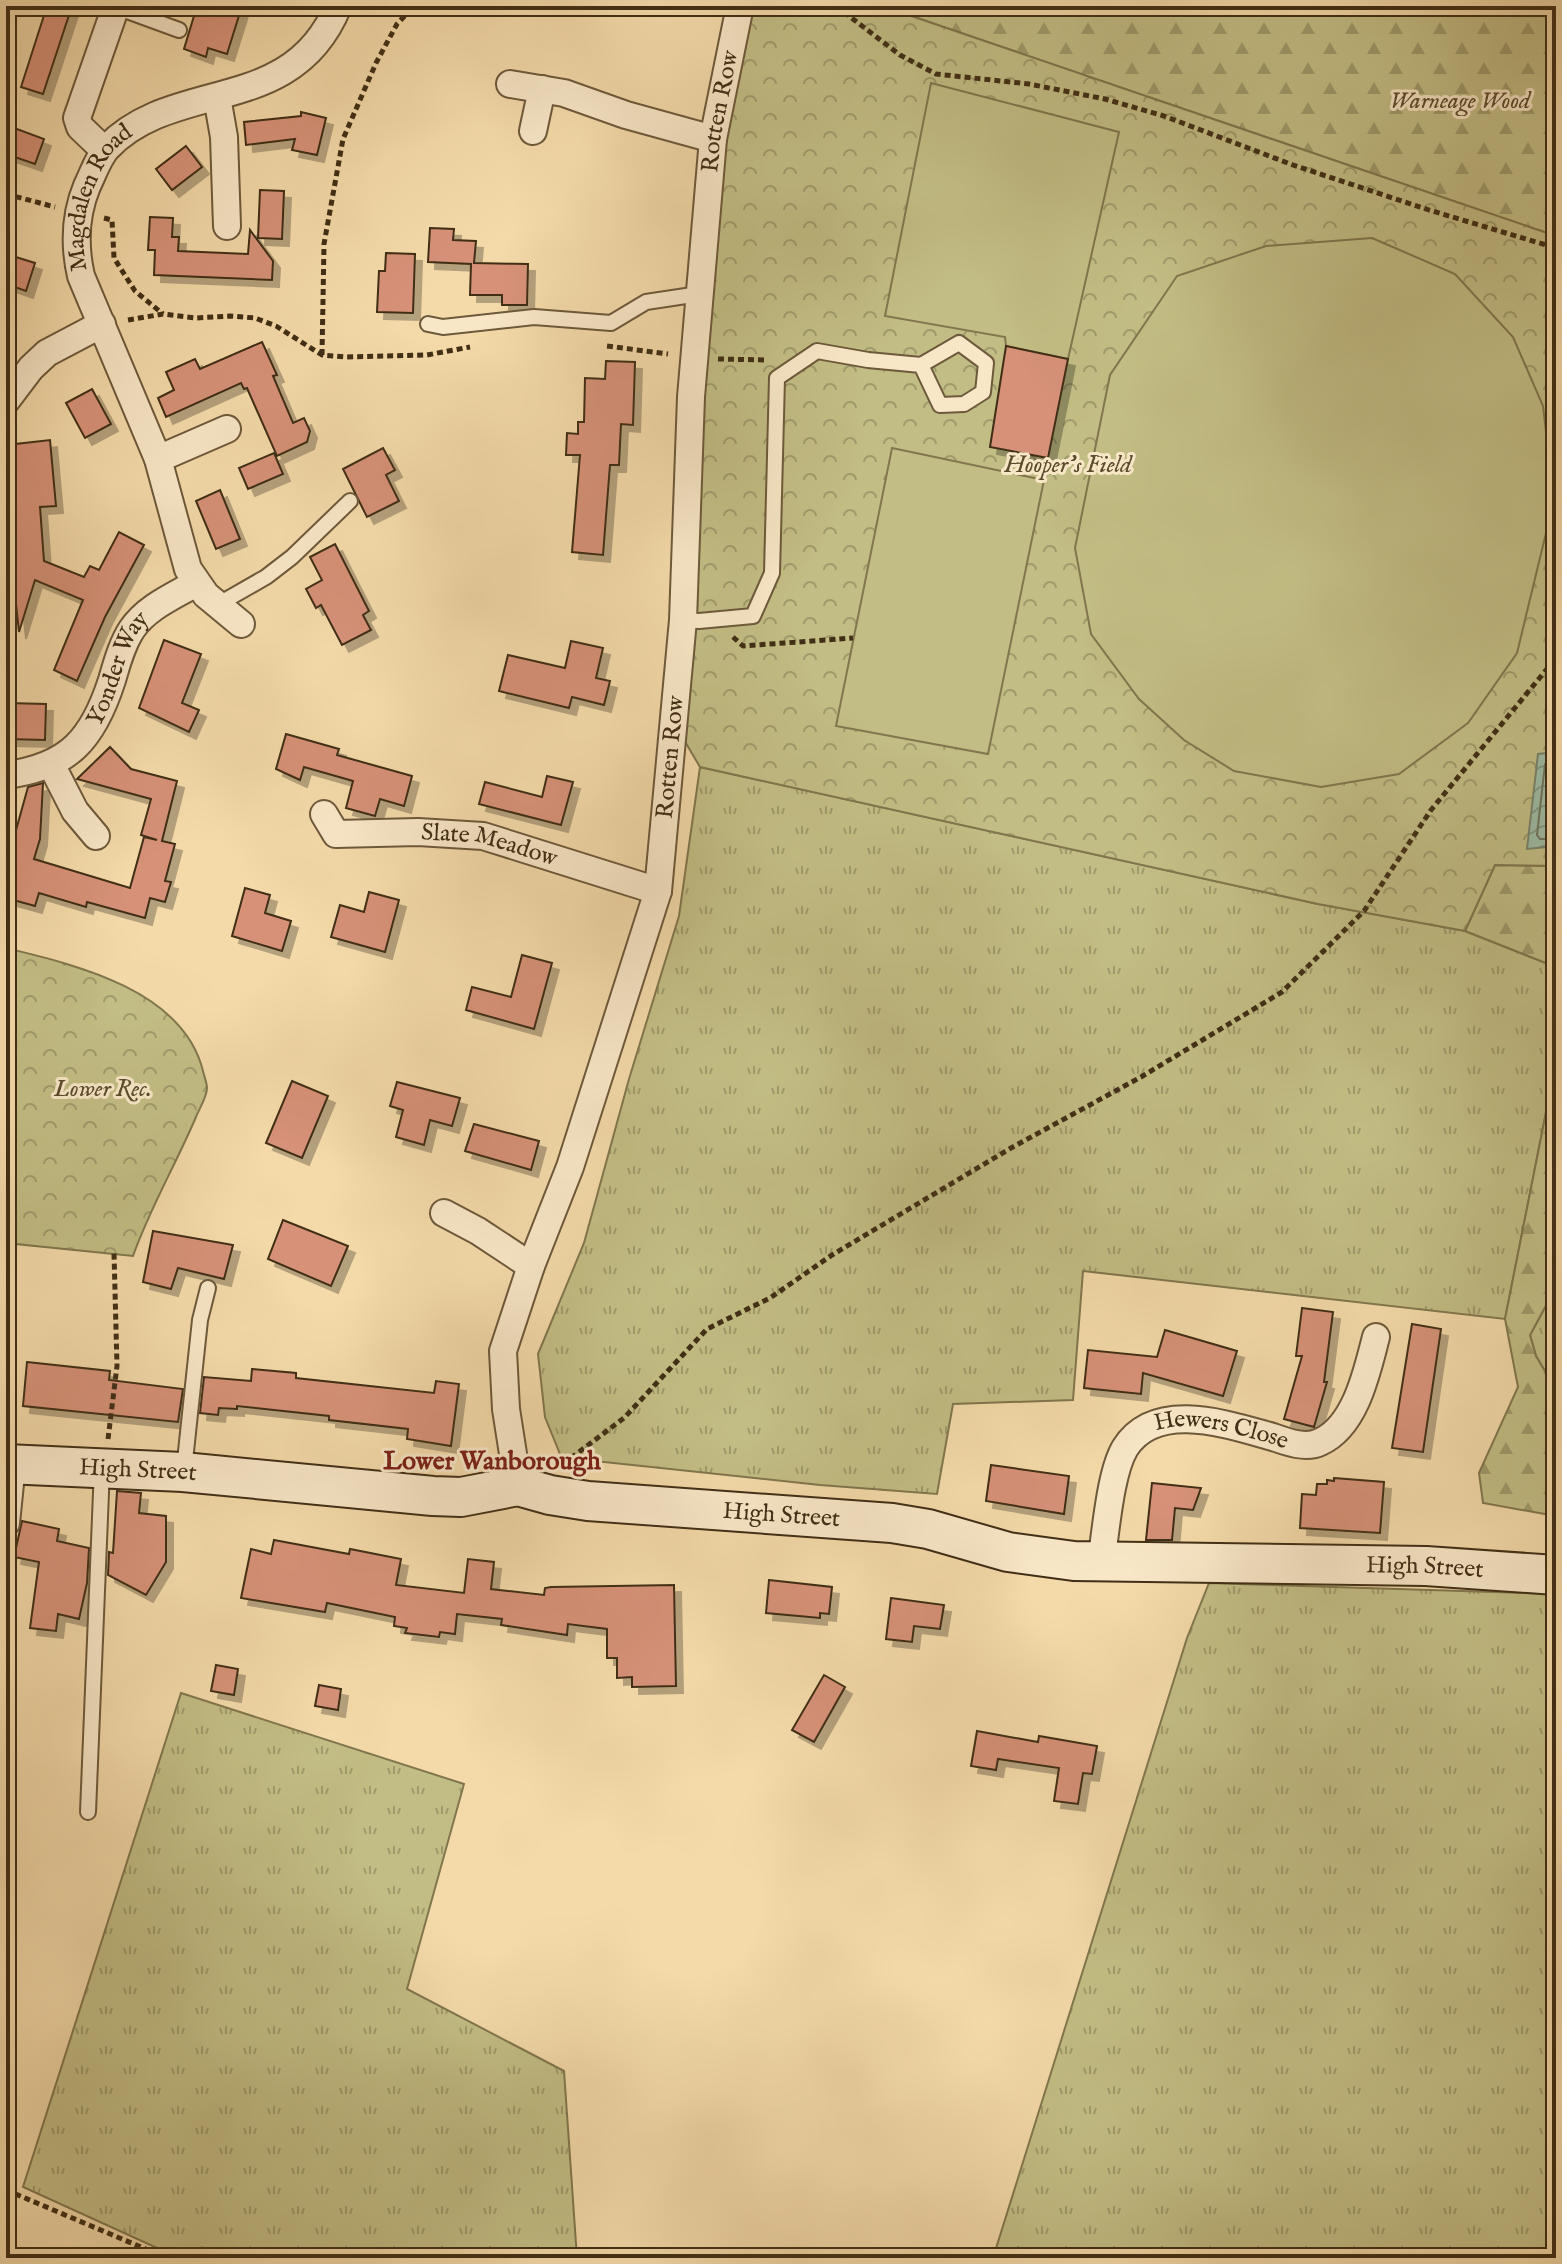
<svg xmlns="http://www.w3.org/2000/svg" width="1562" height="2264" viewBox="0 0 1562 2264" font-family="'IM FELL English',serif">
  <defs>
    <pattern id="grass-tufts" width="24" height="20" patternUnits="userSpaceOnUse" patternTransform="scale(2)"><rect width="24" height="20" fill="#c2bd84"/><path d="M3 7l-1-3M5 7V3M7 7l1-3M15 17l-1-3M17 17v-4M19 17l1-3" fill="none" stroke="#9f9a6b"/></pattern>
    <pattern id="forest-firs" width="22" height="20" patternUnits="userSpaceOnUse" patternTransform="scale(2)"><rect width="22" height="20" fill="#c2bd84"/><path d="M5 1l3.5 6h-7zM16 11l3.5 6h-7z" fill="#9f9a6b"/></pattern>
    <pattern id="park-crowns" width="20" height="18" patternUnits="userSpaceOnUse" patternTransform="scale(2)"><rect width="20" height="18" fill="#c2bd84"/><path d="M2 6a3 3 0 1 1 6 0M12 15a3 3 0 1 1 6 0" fill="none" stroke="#9f9a6b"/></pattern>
    <pattern id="water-waves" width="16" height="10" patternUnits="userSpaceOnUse" patternTransform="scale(2)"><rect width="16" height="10" fill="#9dbba3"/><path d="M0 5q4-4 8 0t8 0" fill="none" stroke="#819884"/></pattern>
    <filter id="shadow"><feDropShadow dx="7" dy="7" stdDeviation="0" flood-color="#0004"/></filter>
  </defs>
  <rect width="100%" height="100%" fill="#f4daa9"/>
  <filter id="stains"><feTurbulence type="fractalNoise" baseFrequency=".0025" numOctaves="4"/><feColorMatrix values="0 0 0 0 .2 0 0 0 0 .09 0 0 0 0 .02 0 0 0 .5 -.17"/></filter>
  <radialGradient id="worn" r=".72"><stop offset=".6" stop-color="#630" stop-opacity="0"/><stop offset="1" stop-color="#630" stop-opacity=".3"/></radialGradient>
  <g fill="url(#grass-tufts)" stroke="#81764d" stroke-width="2">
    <path d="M700 767 1318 904 1465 931 1556 967V1062L1505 1319 1083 1271 1073 1400 953 1404 937 1494 820 1485 595 1461 564 1464 545 1417 538 1354 584 1243 629 1079 679 916Z"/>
    <path d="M1556 1287V1371L1546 1373 1536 1356 1530 1335Z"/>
    <path d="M1209 1583 1556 1594V2258H993L1187 1638Z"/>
    <path d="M181 1693 464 1784 407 1989 564 2071 577 2258H179L23 2187Z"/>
  </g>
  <g fill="url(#forest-firs)" stroke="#81764d" stroke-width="2">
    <path d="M882 6H1556V236Z"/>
    <path d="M1495 865 1556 866V967L1465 931Z"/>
    <path d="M1556 1062V1287L1530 1335 1536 1356 1546 1373 1556 1371V1516L1483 1503 1479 1473 1518 1387 1505 1319Z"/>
  </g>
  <g fill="url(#park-crowns)" stroke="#81764d" stroke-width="2">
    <path d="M752 6H882L1556 236V866L1495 865 1465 931 1318 904 700 767 674 723 713 139Z"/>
    <path d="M6 948C76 965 183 990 203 1071 204 1076 207 1083 207 1088 207 1097 199 1109 196 1117 176 1164 150 1208 133 1256L6 1243Z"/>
  </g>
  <g fill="#c2bd84" stroke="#81764d" stroke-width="2">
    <path d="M931 83 1119 132 1068 359 1006 346 1005 337 885 316Z"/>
    <path d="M1372 238 1455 274 1513 337 1543 406 1554 500 1517 653 1468 723 1399 774 1321 787 1234 771 1184 740 1139 699 1091 634 1075 548 1110 375 1177 276 1266 246Z"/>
    <path d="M892 448 1044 480 988 754 836 726Z"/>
  </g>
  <path fill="url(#water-waves)" stroke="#78836b" stroke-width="2" d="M1556 752V846L1527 849 1538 754Z"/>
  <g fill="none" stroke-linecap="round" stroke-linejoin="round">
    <path stroke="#6e745c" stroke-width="2" d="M1556 760 1545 764 1537 835 1540 839H1556"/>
  </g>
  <g fill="#d69178" stroke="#402e16" stroke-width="2" filter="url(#shadow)">
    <path d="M47 6H72L43 94 21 87Z"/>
    <path d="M197 6H242L227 54 208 48 206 57 184 49Z"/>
    <path d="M301 112 326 118 317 155 292 150 295 139 246 145 244 122 301 116Z"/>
    <path d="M6 125 44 139 35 164 6 154Z"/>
    <path d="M186 146 202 167 172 190 156 169Z"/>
    <path d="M260 190 284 191 282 239 258 238Z"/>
    <path d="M150 217 173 218 172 237H179L178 251 248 254 250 230 273 261 272 280 154 275 155 250H148Z"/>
    <path d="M430 228 454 229 453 240 476 241 474 263 528 264 527 305H502V295H470L471 264 428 262Z"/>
    <path d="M386 253 415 254 413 313 377 312 379 271H385Z"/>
    <path d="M6 254 35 263 26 291 6 284Z"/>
    <path d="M262 342 277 375 273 376 293 423 304 418 310 431 307 442 277 456 247 388 244 389 241 383 166 417 158 398 174 390 166 372 195 359 200 369Z"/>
    <path d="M1006 346 1068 359 1048 458 990 447Z"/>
    <path d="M606 361 635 362 633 425 621 424 619 465H610L603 555 572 552 580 455H566L567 433 578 434V422H584L585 378 605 379Z"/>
    <path d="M92 389 111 424 85 438 66 403Z"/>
    <path d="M50 440 56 506 40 507 44 561 84 577 90 566 99 570 119 532 144 545 105 617 77 681 54 670 83 600 35 580 19 632 16 604 6 601V573L14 576 6 490 12 489 7 445Z"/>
    <path d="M383 448 395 470 386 475 399 501 367 517 343 469Z"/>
    <path d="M274 453 283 474 248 489 239 468Z"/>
    <path d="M220 490 240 539 216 549 196 501Z"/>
    <path d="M335 544 369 611 363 615 371 630 342 645 321 605 316 608 306 589 322 580 310 557Z"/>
    <path d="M164 640 201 654 182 703 199 710 189 732 139 708Z"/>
    <path d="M571 641 603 648 596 678 610 681 604 705 572 697 569 708 499 691 508 655 565 668Z"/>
    <path d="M7 703 46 704 45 740 6 739Z"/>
    <path d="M286 734 339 749 337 755 412 776 404 806 380 799 375 816 346 808 353 781 304 767 300 780 276 769Z"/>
    <path d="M110 747 131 769 177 781 162 841 175 844 165 881 171 882 165 902 150 898 145 918 87 902 86 907 39 893 35 906 6 898V866L28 787 43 783 40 839 34 859 130 888 144 837 157 840 141 835 151 799 77 779Z"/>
    <path d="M547 776 573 782 561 825 479 804 485 782 542 797Z"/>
    <path d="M245 888 270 895 265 913 291 921 282 951 232 936Z"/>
    <path d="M369 892 399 900 385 952 331 937 340 905 364 912Z"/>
    <path d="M522 955 552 963 534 1029 466 1010 472 987 511 997Z"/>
    <path d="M292 1081 328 1096 302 1158 266 1143Z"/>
    <path d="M397 1082 460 1098 452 1126 430 1120 424 1145 396 1137 403 1110 390 1106Z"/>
    <path d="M474 1124 539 1141 531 1170 465 1151Z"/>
    <path d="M283 1220 348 1246 331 1286 268 1259Z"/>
    <path d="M153 1231 233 1245 224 1279 178 1268 171 1289 143 1282Z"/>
    <path d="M1302 1308 1333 1312 1324 1382H1327L1314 1427 1284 1419 1302 1356H1296Z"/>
    <path d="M1412 1324 1441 1329 1423 1452 1392 1448Z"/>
    <path d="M1165 1330 1237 1351 1223 1396 1143 1373 1141 1394 1084 1388 1088 1350 1157 1357Z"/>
    <path d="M27 1362 110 1371 109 1380 183 1389 178 1422 23 1406Z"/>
    <path d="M252 1369 296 1373V1378L434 1393 436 1381 459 1384 451 1446 407 1439 408 1429 329 1420V1416L237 1406V1409L219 1408 218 1415 200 1413 204 1377 251 1381Z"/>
    <path d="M991 1465 1069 1476 1064 1514 986 1501Z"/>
    <path d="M1334 1478 1384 1482 1380 1533 1300 1528 1302 1494 1316 1495 1317 1484H1327V1480L1334 1481Z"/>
    <path d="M1152 1483 1201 1488 1193 1510 1175 1508 1172 1540H1146Z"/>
    <path d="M117 1491 141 1493 139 1513 166 1516V1562L146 1595 108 1575 109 1552 113 1553Z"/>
    <path d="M22 1521 59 1529 57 1541 89 1548 87 1583 79 1619 58 1614 56 1631 30 1628 39 1562 14 1557Z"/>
    <path d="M274 1540 349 1554 350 1549 401 1559 396 1585 464 1593 468 1559 494 1562 491 1589 544 1595 545 1588 551 1587 674 1585 676 1686 632 1687V1677L617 1678V1658H607V1629L568 1624 567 1635 501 1625 502 1619 457 1614 455 1634 440 1632 439 1637 405 1633 407 1628 394 1626 395 1617 327 1603 325 1612 241 1598 251 1549 271 1554Z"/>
    <path d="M769 1580 832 1587 829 1614 820 1613V1618L766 1613Z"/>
    <path d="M891 1598 944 1605 940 1629 914 1626 912 1642 886 1639Z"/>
    <path d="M216 1665 238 1669 234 1695 211 1691Z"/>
    <path d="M824 1675 845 1687 814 1742 792 1730Z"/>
    <path d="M319 1685 341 1689 338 1710 315 1706Z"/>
    <path d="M977 1731 1038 1742 1039 1736 1097 1746 1092 1774 1083 1773 1078 1804 1054 1801 1059 1768 998 1759 996 1770 971 1766Z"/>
  </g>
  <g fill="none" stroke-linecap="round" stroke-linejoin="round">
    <g stroke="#6d593b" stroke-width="18">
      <g id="lane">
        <path d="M116 7 179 30"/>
        <path d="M428 324 443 327 534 317 611 323 646 302 699 294"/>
        <path d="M217 605 266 577 292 557 350 501"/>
        <path d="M683 620 699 621 753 616 772 573 777 378 817 351 868 360 921 365 959 343 986 363 983 392 964 404 940 405 921 365"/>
        <path d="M184 1470 200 1320 208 1288"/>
        <path d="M88 1812 102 1468"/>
      </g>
    </g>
    <g stroke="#6d593b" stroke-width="30">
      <g id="street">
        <path d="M510 84 564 93 626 115 713 139"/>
        <path d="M217 97 224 137 227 226"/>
        <path d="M533 131 542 89"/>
        <path d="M104 150 80 127 77 118 116 6"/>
        <path d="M6 401 31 368 47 353 102 324"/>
        <path d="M158 459 227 429"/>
        <path id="s1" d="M241 624 206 595 188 569 158 459 81 276C74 245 75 215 87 186 93 174 98 158 107 148 175 77 292 118 338 6"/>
        <path d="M51 764 75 811 96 836"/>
        <path id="s2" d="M6 775C69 767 93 739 112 680 117 663 122 644 132 629 147 607 174 596 196 583"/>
        <path id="s3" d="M324 814 336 834 418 832 483 836 658 891"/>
        <path d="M444 1213 478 1231 531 1266"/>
        <path id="s4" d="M518 1486 506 1409 503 1351 531 1266 570 1167 658 891 683 620 691 397 713 139 740 6"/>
        <path d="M6 1523 12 1464"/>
        <path id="s5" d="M1101 1562C1106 1532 1110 1473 1125 1448 1156 1399 1229 1425 1273 1437 1287 1442 1306 1449 1320 1442 1356 1426 1367 1371 1376 1337"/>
      </g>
    </g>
    <g stroke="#402e16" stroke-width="42">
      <g id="secondary">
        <path id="s6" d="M6 1464 183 1472 433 1496 461 1497 518 1486 550 1495 588 1501 892 1523 928 1529 1008 1552 1074 1561 1426 1566 1556 1575"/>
      </g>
    </g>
    <g stroke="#402e16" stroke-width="5" stroke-dasharray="6 4" stroke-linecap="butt">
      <path d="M836 6 900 55 936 74 1029 84 1105 99 1164 116 1293 165 1429 210 1556 248"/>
      <path d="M6 194 55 207"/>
      <path d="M104 218 112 220 114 258 135 291 163 314"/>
      <path d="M128 320 163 314 196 318 230 316 255 318 276 326 322 355 345 357 427 355 470 347"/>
      <path d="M607 346 668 354"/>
      <path d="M322 355 324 244 343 139 376 63 397 24 414 6"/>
      <path d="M718 359 768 360"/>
      <path d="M733 637 743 646 853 638"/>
      <path d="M6 1253H10"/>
      <path d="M108 1439 117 1366 114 1253"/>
      <path d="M563 1464 624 1418 707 1329 770 1298 832 1255 1011 1148 1141 1077 1282 992 1364 911 1431 810 1556 658"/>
      <path d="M6 2190 167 2258"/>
    </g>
    <use href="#lane" stroke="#f8e7c7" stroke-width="14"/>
    <use href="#street" stroke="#f8e7c7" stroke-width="26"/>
    <use href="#secondary" stroke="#f8e7c7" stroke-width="38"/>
  </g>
  <g text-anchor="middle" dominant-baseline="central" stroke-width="6" stroke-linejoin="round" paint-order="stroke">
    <g font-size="24" font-style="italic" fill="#5a4b2c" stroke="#f8e7c7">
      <text x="1460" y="101">Warneage Wood</text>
      <text x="1068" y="465">Hooper's Field</text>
      <text x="103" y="1089">Lower Rec.</text>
    </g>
    <g font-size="24" fill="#402e16" stroke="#f8e7c7">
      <text stroke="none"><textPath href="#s4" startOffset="1404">Rotten Row</textPath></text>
      <text stroke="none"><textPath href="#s1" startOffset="474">Magdalen Road</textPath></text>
      <text stroke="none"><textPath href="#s2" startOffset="166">Yonder Way</textPath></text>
      <text stroke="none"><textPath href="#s4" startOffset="756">Rotten Row</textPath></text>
      <text stroke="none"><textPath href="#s3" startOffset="178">Slate Meadow</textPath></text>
      <text stroke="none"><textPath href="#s5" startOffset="224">Hewers Close</textPath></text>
      <text stroke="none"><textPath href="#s6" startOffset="132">High Street</textPath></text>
      <text stroke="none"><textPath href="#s6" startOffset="780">High Street</textPath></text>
      <text stroke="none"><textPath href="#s6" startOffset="1428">High Street</textPath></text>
    </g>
    <g font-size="26" font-weight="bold" fill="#7a1f14" stroke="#f8e7c7">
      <text x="492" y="1461">Lower Wanborough</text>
    </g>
  </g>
  <rect width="1562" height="2264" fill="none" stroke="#f4daa9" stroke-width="32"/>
  <rect x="8" y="8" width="1546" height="2248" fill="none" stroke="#402e16" stroke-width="4"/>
  <rect x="16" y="16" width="1530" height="2232" fill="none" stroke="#402e16" stroke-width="2"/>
  <rect width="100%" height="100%" filter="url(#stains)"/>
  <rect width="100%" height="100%" fill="url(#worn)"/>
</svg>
